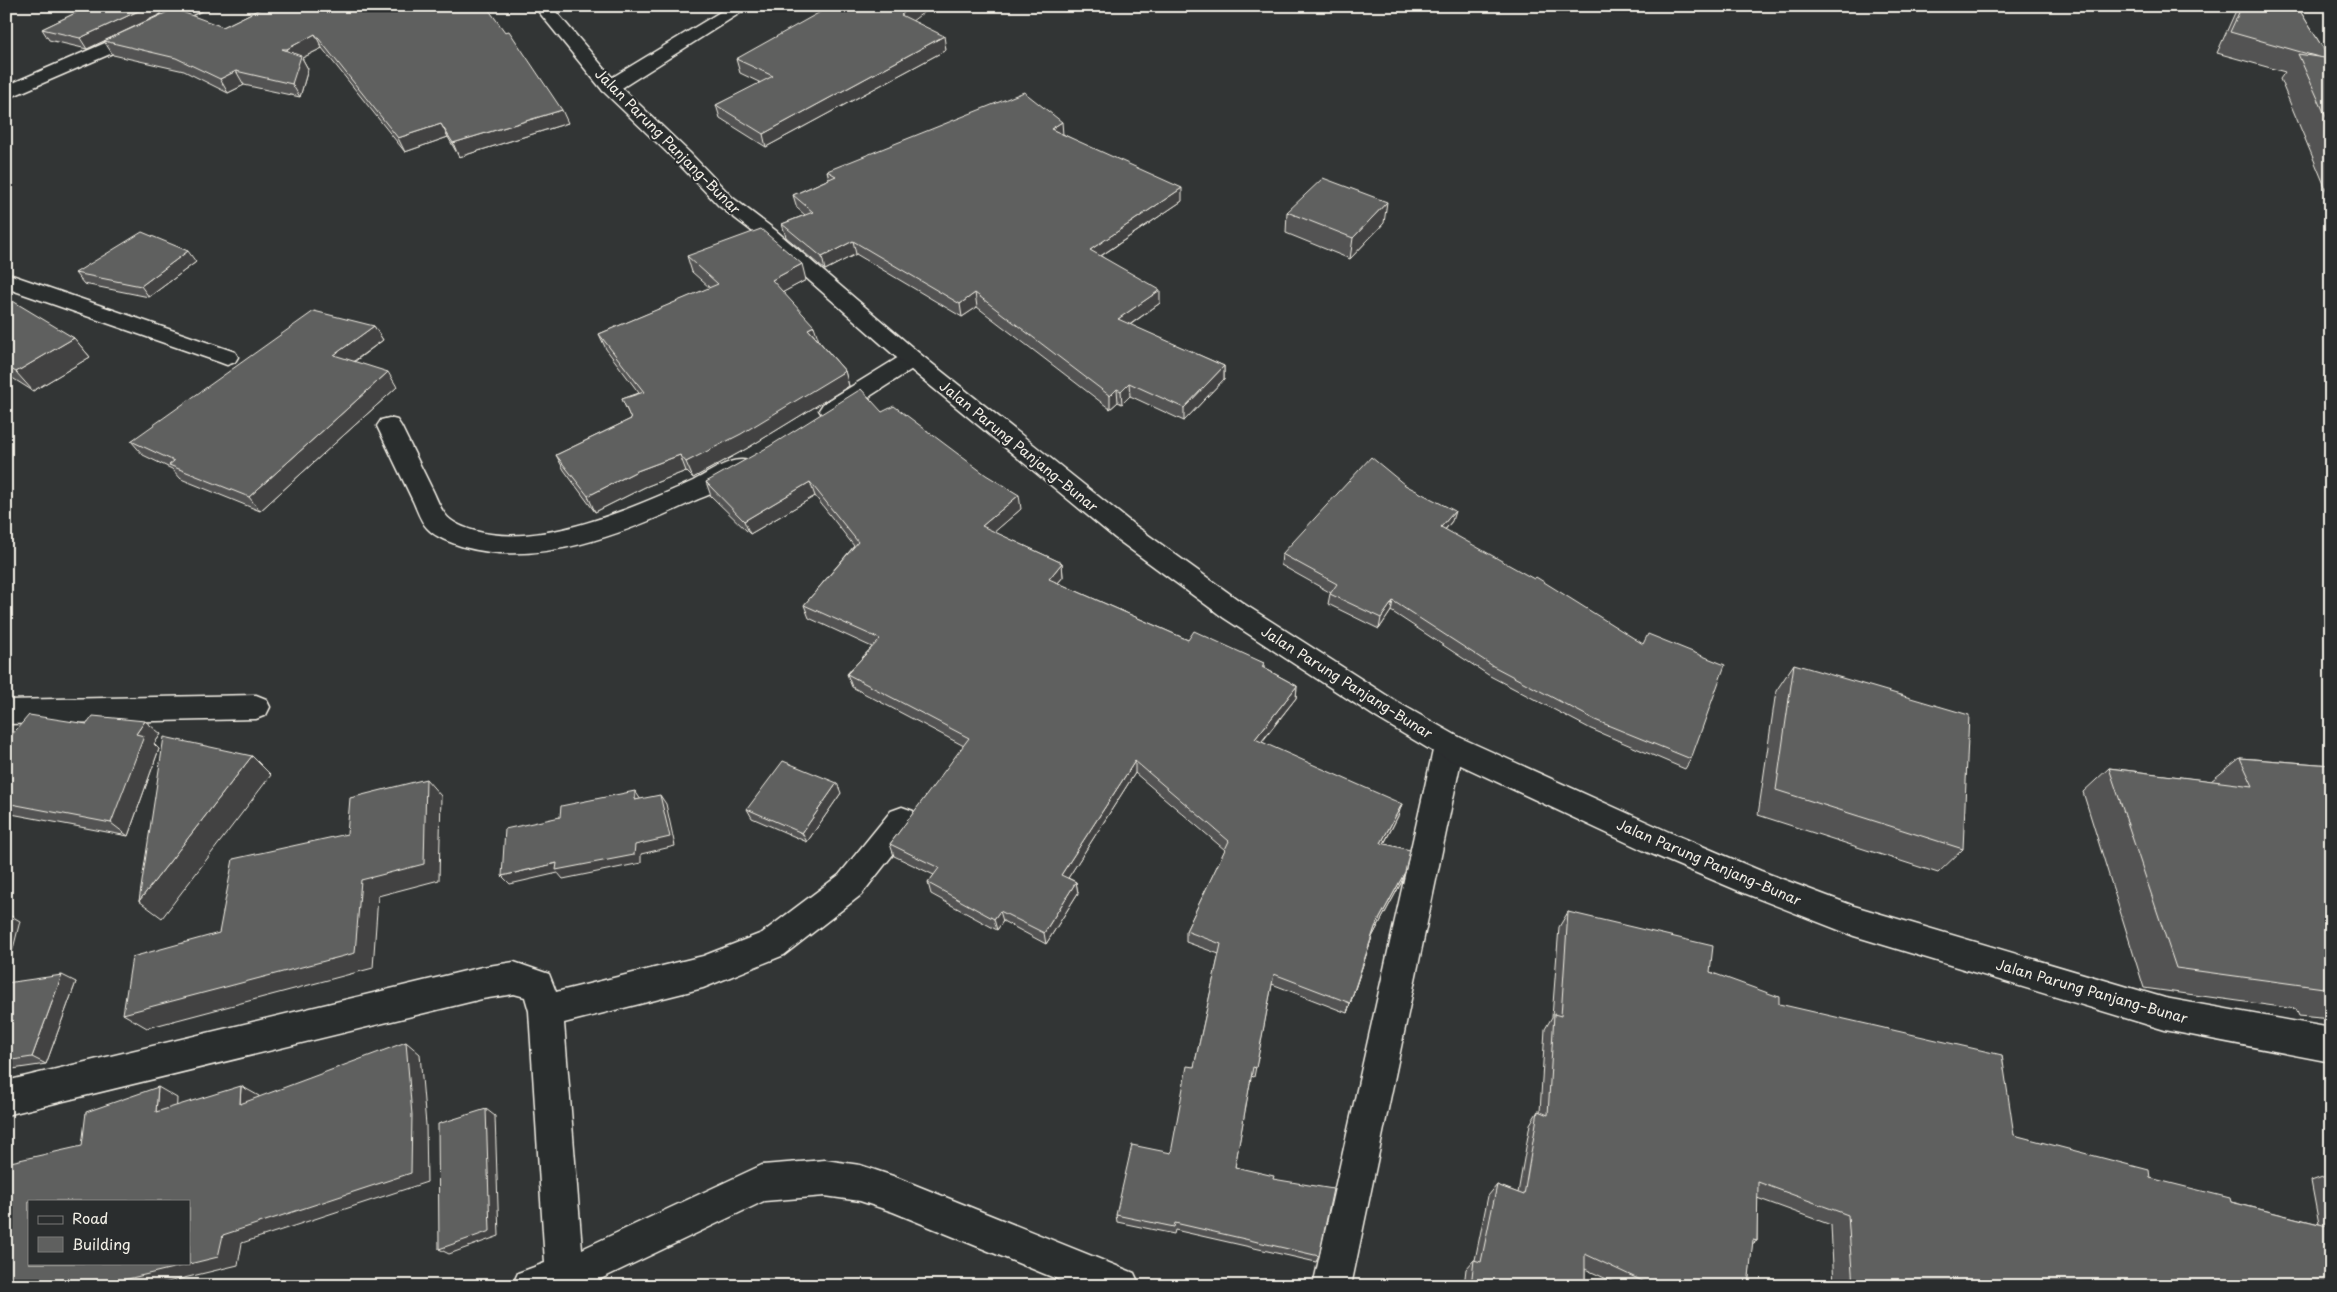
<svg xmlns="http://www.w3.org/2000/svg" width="2337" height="1292" viewBox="0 0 2337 1292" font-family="'Playpen Sans',sans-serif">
  <rect width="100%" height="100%" fill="#323535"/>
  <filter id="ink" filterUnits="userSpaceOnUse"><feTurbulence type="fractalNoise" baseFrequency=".02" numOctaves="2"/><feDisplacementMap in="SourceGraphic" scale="10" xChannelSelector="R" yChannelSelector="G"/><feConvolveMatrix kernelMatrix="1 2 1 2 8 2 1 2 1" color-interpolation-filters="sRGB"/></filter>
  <g filter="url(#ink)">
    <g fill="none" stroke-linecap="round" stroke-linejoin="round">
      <g stroke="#f4f1e8" stroke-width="3">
        <g id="minor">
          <path d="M182 6H204L202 10 124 48 6 99V86L112 40Z"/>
          <path d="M730 6H751L617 91H603L601 87 603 83Z"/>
          <path d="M6 273 235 352 238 357 235 362 227 365 219 362 6 288Z"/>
          <path d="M912 351 920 354 923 359 920 364 839 416 831 418 823 416 819 410 823 404 904 354Z"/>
          <path d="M389 418 397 420 401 426C411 446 421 467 431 487 436 496 439 507 445 514 451 523 465 528 475 531 541 549 633 508 693 481 709 473 731 456 748 461L751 467C741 485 712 493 694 501 626 533 539 568 464 547 452 543 436 538 427 528 421 522 417 510 413 501 401 476 389 451 377 426L381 420Z"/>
          <path d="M256 695 266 699 270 707 266 715 256 719 6 724V700Z"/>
          <path d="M1449 734 1459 737 1464 746 1351 1286H1313L1434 746 1439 737Z"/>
          <path d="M902 807 913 811 917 820 913 829 861 895 784 955 703 988 564 1023 582 1249 762 1165 825 1160 860 1165 893 1176 1134 1273 1140 1286H1074L893 1212 860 1201 825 1196 764 1201 586 1286H512L518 1273 545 1263 529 1011 525 997 514 994 482 999 6 1115V1081L482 967 514 962 549 974 556 992 703 956 762 933 839 875 891 811Z"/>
        </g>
      </g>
      <g stroke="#f4f1e8" stroke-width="3">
        <path id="primary" d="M534 6H551L617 83 690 153 733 198 775 230 920 354 1133 524 1244 604 1397 702 1459 737 1669 832 1761 871 1854 906 2165 998 2331 1028V1062L2165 1030 1854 936 1739 891 1647 852 1439 755 1377 718 1224 618 1115 538 904 364 761 238 719 206 676 161 603 91Z"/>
      </g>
      <use href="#minor" fill="#2a2d2e" fill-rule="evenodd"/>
      <use href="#primary" fill="#2a2d2e" fill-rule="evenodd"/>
    </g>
    <g fill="#525352" stroke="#f4f1e8">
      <path d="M90 6H156L161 14 87 49 49 40 42 29Z"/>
      <path d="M266 6 568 123 459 157 448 137 405 152 322 48 302 58 308 69 300 97 244 85 228 93 184 71 113 55 104 41 223 27Z"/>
      <path d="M2238 6H2297L2329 58 2331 59V201L2280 79 2285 72 2217 53Z"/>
      <path d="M913 21 946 50 766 147 720 118 716 105 761 83 740 73 736 59Z"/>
      <path d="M1063 134 1182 201 1101 256 1160 303 1130 325 1224 366V379L1184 421 1130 396 1122 404 1118 402 1110 409 977 307 962 317 856 254 825 270 786 237 782 224 805 215 797 208 793 195 829 179 827 171Z"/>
      <path d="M1287 212 1384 223 1350 259 1286 233Z"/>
      <path d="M687 256 806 280 783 292 819 341 845 371 849 386 746 449 693 478 686 471 645 487 595 512 564 470 556 455 631 419 622 399 639 393 606 349 599 334 710 288 692 272Z"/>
      <path d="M196 262 149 297 84 284 75 273Z"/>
      <path d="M6 303 74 338 90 357 33 391 6 374Z"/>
      <path d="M374 326 383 340 354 362 397 387 260 511 181 479 172 469 143 455 131 441Z"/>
      <path d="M882 412 1021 509 994 532 1062 563 1063 577 1058 583 1188 640 1264 663V668L1297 686 1296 698 1262 742 1398 816 1384 844 1401 883 1372 937 1347 1013 1272 984 1254 1077 1251 1076 1235 1167 1273 1179 1319 1256 1316 1262 1175 1230 1174 1234 1117 1222 1116 1215 1171 1153 1194 1067 1219 954 1186 942V931L1225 850 1135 773 1068 878 1076 882 1078 893 1046 944 1003 921 997 930 931 894 928 883 934 875 894 856 890 844 964 746 852 687 847 674 872 647 809 618 804 605 854 546 815 496 750 534 711 496 706 482Z"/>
      <path d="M1405 485 1452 521 1445 530 1691 759 1685 769 1591 729 1490 676 1391 611 1379 629 1328 604 1330 594 1331 593 1281 565 1282 554Z"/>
      <path d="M1794 664 1963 849 1938 873 1758 815 1776 691Z"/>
      <path d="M87 724 161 734 154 744 159 749 128 836 6 813V737H10Z"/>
      <path d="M2240 758 2331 765V1019L2299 1016 2296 1009 2144 988 2083 792 2109 768 2211 781Z"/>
      <path d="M841 793 807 842 752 818 747 809Z"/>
      <path d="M1568 912 1710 972 1779 1004 2014 1135 2150 1178 2231 1202 2319 1224 2311 1181 2331 1174V1286H1834L1831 1225 1757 1198V1241L1752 1244 1748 1286H1622L1585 1269V1286H1464L1466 1269 1474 1260H1475L1488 1196 1497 1185 1518 1193 1530 1124 1538 1111 1540 1112 1545 1029 1552 1017 1559 927Z"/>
      <path d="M76 982 46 1064 6 1070V983Z"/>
    </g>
    <g fill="#424342" stroke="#f4f1e8">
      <path d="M149 6H156L161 14 87 49 80 38Z"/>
      <path d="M912 6H932L903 28 901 15Z"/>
      <path d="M315 34 322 48 302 58 308 69 300 97 292 84 294 62 287 49Z"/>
      <path d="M944 36 946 50 766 147 763 134Z"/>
      <path d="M236 71 244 85 228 93 220 79Z"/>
      <path d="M562 110 568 123 459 157 453 143Z"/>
      <path d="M1062 122 1063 135 1051 129Z"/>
      <path d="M441 124 448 137 405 152 398 138Z"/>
      <path d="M1182 188V201L1090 263V250Z"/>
      <path d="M1387 202 1384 223 1350 259 1353 238Z"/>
      <path d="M853 241 856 254 825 270 822 257Z"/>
      <path d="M188 251 196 262 149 297 141 286Z"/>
      <path d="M802 264 806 280 776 296 772 280Z"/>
      <path d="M1160 290V303L1118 333V319Z"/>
      <path d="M975 293 977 307 962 317 960 304Z"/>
      <path d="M374 326 383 340 343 369 334 355Z"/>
      <path d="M814 326 819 341 808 329Z"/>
      <path d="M74 338 90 357 33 391 16 372Z"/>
      <path d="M1224 366V379L1184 421V408Z"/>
      <path d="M845 371 849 386 746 449 693 478 686 462Z"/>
      <path d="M388 372 397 387 260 511 249 497Z"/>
      <path d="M1129 383 1130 396 1122 404 1121 391Z"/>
      <path d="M1117 389 1118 402 1110 409V396Z"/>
      <path d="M680 455 686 471 645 487 595 512 588 496 637 471Z"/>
      <path d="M810 482 815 496 750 534 744 521Z"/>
      <path d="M1019 495 1021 509 985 540 982 526Z"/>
      <path d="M1455 511 1452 521 1438 538 1441 527Z"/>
      <path d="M1062 563 1063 577 1050 592 1049 579Z"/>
      <path d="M1393 601 1391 611 1379 629 1381 618Z"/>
      <path d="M1297 686 1296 698 1254 751 1255 739Z"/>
      <path d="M145 721 161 734 154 744 159 749 128 836 111 823 136 734Z"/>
      <path d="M252 756 271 775 162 918 139 901Z"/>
      <path d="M1135 761V773L1063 886 1061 875Z"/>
      <path d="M426 779 441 796 439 880 378 896 373 968 147 1028 123 1014 361 880Z"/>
      <path d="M837 783 841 793 807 842 802 833Z"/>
      <path d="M635 791 641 800H635Z"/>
      <path d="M660 795 666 804 675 846 641 854V863L563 879 558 873 510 884 502 876 635 845Z"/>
      <path d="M1402 804 1398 816 1378 855 1381 843Z"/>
      <path d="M1405 872 1401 883 1372 937 1347 1013 1375 927Z"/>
      <path d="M1076 882 1078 893 1046 944 1044 933Z"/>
      <path d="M1000 911 1003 921 997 930 994 919Z"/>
      <path d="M6 913 20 921 6 977Z"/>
      <path d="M62 975 76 982 46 1064 32 1057Z"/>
      <path d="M406 1042 420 1054 426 1125 427 1182 242 1243 238 1265 151 1286H99L223 1235Z"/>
      <path d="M241 1086 259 1096 258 1114 240 1104Z"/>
      <path d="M158 1087 177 1098 176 1122 156 1112Z"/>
      <path d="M486 1109 495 1116 499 1236 449 1254 439 1249Z"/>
    </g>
    <g fill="#5f605f" stroke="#f4f1e8" fill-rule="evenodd">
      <path d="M90 6H149L80 38 42 29Z"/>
      <path d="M266 6H486L505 32 509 31 562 110 453 143 441 124 398 138 315 34 287 49H282L301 56 292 84 236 71 220 79 176 58 104 41 174 9 223 27Z"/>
      <path d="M831 6H912L901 15 944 36 763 134 716 105 773 76 736 59Z"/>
      <path d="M2242 6H2297L2329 58H2322L2230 32Z"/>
      <path d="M2298 54 2331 59V128Z"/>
      <path d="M1024 92 1062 122 1051 129 1182 188 1090 250 1160 290 1118 319 1224 366 1184 408 1129 383 1121 391 1117 389 1110 396 975 293 960 304 853 241 822 257 782 224 813 212 793 195 836 176 827 171Z"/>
      <path d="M1323 178 1387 202 1353 238 1287 212Z"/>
      <path d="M761 229 802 264 772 280 814 326 808 329 845 371 741 434 686 462 680 455 637 471 588 496 556 455 631 419 622 399 644 392 599 334 718 284 687 256Z"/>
      <path d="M142 232 188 251 141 286 75 273Z"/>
      <path d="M11 300 74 338 16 372 6 366V303Z"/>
      <path d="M314 311 374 326 334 355 388 372 249 497 169 465 174 461 131 441Z"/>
      <path d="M861 389 882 412 894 406 986 475 1019 495 982 526 1062 563 1049 579 1188 640 1194 631 1264 663 1262 667 1297 686 1255 739 1402 804 1381 843 1410 850 1405 872 1375 927 1350 1003 1274 974 1256 1068 1253 1067 1235 1167 1274 1176 1273 1179 1333 1189 1319 1256 1175 1223 1174 1227 1116 1215 1132 1145 1171 1153 1187 1066 1194 1067 1221 944 1186 931 1229 841 1135 761 1061 875 1076 882 1044 933 1000 911 994 919 928 883 939 868 890 844 969 738 847 674 880 639 804 605 858 542 810 482 744 521 706 482 770 446Z"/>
      <path d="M1371 457 1405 485 1455 511 1441 527 1534 579 1536 577 1643 644 1648 634 1725 665 1691 759 1595 720 1493 666 1393 601 1381 618 1330 594 1337 584 1282 554Z"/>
      <path d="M1794 664 1969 715 1963 849 1776 790Z"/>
      <path d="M29 715 87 724 93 716 145 721 136 734 144 736 111 823 6 803V737H10Z"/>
      <path d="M164 737 252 756 139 901Z"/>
      <path d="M2240 758 2331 765V989L2176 968 2109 768 2253 786Z"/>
      <path d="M783 761 837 783 802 833 747 809Z"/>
      <path d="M426 779 424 864 361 880 355 953 123 1014 132 957 219 933 233 859 347 834 350 798Z"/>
      <path d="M635 791V800L660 795 670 837 635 845 634 855 556 870 557 863 502 876 505 829 560 817 561 806Z"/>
      <path d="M1568 912 1713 946 1710 972 1779 997V1004L2002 1055 2014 1135 2149 1170 2150 1178 2230 1198 2231 1202 2331 1227V1286H1853L1848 1215 1758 1182 1757 1241 1753 1240 1748 1286H1653L1585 1254V1286H1471L1474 1260 1481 1262 1497 1185 1524 1195 1538 1111 1548 1115 1554 1014 1561 1016Z"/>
      <path d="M62 975 32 1057 6 1061V983Z"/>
      <path d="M406 1042 412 1115 411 1173 223 1235 218 1257 99 1286H6V1163L82 1146 86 1112 158 1087 156 1112 241 1086 240 1104ZM29 1201H189V1263H29Z"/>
      <path d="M486 1109 490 1231 439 1249 438 1124Z"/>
    </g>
  </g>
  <g text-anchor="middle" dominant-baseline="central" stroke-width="4.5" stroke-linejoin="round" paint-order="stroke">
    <g font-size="14" fill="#f4f1e8" stroke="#2a2d2e">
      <text transform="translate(668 141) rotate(45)">Jalan Parung Panjang–Bunar</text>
      <text transform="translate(1019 446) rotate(39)">Jalan Parung Panjang–Bunar</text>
      <text transform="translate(1347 682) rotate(32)">Jalan Parung Panjang–Bunar</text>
      <text transform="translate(1709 862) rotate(23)">Jalan Parung Panjang–Bunar</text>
      <text transform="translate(2092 991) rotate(16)">Jalan Parung Panjang–Bunar</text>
    </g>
  </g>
  <rect width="2337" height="1292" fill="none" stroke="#2a2d2e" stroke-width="25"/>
  <rect x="12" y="12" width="2312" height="1267" fill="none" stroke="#f4f1e8" stroke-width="2" filter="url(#ink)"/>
  <rect x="28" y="1200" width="162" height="65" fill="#2a2d2e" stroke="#7b7b78"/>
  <rect x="38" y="1216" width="25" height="8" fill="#2a2d2e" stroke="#7b7b78"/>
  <text x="72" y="1224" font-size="15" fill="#f4f1e8">Road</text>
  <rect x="38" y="1237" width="25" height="15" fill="#5f605f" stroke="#7b7b78"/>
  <text x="72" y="1250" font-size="15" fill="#f4f1e8">Building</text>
</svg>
